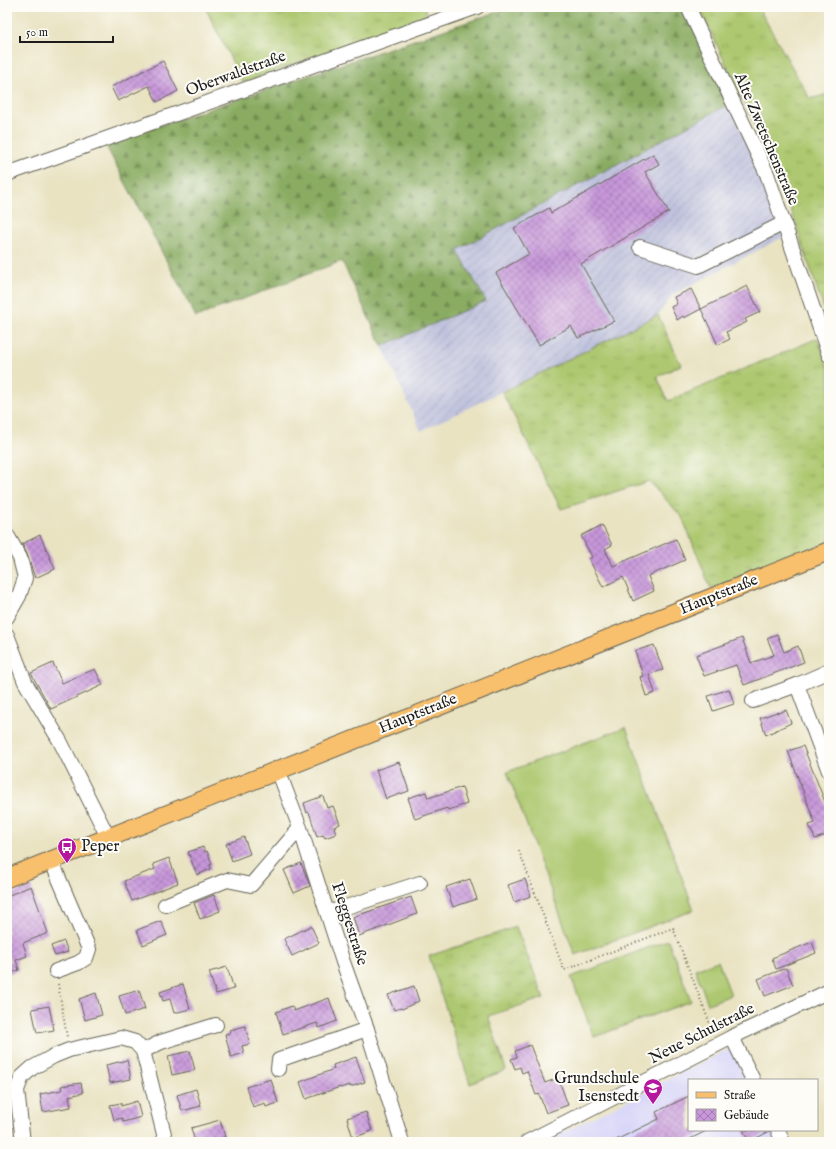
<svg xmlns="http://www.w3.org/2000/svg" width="836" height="1149" viewBox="0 0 836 1149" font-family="'IM FELL English',serif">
  <defs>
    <pattern id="industrial-furrows" width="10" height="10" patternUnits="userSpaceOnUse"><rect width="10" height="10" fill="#c0c2dd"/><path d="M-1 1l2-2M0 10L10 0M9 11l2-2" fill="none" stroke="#a4a6bd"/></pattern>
    <pattern id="grass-tufts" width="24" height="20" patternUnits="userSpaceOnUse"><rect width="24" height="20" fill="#adc86f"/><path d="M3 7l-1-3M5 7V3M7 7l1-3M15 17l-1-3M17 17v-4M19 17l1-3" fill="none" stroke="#94ab60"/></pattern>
    <pattern id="forest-firs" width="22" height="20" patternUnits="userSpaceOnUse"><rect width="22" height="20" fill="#8aac62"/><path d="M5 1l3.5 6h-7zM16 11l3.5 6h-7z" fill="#708b50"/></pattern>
    <pattern id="building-cross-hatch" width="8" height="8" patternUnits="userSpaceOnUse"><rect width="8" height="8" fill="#c797da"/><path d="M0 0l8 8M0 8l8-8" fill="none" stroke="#a17ab0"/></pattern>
  </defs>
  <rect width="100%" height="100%" fill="#fdfcf7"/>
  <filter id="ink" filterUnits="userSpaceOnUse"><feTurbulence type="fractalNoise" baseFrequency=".025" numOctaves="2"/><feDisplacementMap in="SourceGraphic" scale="8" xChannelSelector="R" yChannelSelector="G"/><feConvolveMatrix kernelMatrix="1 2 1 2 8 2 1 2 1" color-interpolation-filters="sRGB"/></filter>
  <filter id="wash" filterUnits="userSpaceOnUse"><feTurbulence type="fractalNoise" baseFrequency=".012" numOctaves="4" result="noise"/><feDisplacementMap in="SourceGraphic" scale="16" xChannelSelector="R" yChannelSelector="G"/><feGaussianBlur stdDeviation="0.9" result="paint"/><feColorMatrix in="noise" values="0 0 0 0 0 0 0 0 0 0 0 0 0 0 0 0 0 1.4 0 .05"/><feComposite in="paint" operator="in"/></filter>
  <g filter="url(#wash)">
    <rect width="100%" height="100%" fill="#e9e3c2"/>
    <path fill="#d9d7f8" d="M731 1048 747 1080H689V1130H772L778 1142H544Z"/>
    <path fill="url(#industrial-furrows)" d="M729 104 763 178 783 237 672 295 658 315 421 431 382 346 485 301 457 250Z"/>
    <g fill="url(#grass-tufts)" stroke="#647246">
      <path d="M205 7H424L428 15 243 83Z"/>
      <path d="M699 7H758L810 99 829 94V325L782 183Z"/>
      <path d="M658 315 681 365 657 377 668 401 818 338 829 370V542L711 589 682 517 649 481 561 509 502 392Z"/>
      <path d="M516 927 544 998 488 1016 506 1070 470 1084 429 956Z"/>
    </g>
    <path fill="url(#forest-firs)" stroke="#53643f" d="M512 7H683L729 104 457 250 486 301 382 346 342 261 196 317 105 144Z"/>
    <g fill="#adc86f" stroke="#647246">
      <path d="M626 727 694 910 575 955 507 772Z"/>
      <path d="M668 940 691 1001 594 1037 571 977Z"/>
      <path d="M718 961 731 995 708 1004 695 969Z"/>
    </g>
    <g id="blocks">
      <g fill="url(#building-cross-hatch)">
        <path d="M163 61 178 91 157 102 149 86 118 101 111 87Z"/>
        <path d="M653 154 659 164 645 172 669 212 581 264 614 321 578 338 571 326 539 345 496 273 529 254 514 228 549 208 551 213Z"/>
        <path d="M747 286 760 312 745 319 747 322 726 332 730 339 718 345 701 309Z"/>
        <path d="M691 289 701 309 684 318 683 316 677 320 671 307 677 304 674 297Z"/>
        <path d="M602 525 612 545 605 549 613 566 676 539 685 560 648 576 654 591 633 601 623 577 603 587 589 559 592 557 581 536Z"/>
        <path d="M40 535 55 569 35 578 27 554 22 544Z"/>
        <path d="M777 634 784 652 798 646 804 662 744 685 736 665 704 676 696 655 742 638 751 663 774 655 767 638Z"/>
        <path d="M654 645 663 670 649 674 655 693 646 696 640 677 643 676 635 651Z"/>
        <path d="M53 663 62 683 95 669 103 685 51 709 31 673Z"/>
        <path d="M729 689 734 704 713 711 708 696Z"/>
        <path d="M786 710 791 723 766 735 760 718 777 712 778 713Z"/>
        <path d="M803 746 829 812V834L815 839 809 825 815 823 788 751Z"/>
        <path d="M399 762 409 791 386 799 376 770Z"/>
        <path d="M462 787 467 804 448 810 447 808 415 819 408 798 426 792 428 798Z"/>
        <path d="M323 796 327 808 333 806 340 824 334 827 336 834 325 838 323 835 317 837 309 812 307 813 304 803Z"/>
        <path d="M244 837 250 854 232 861 226 844Z"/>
        <path d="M203 847 205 852 207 851 212 864 210 865 211 869 197 875 188 852Z"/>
        <path d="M169 858 178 883 132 901 124 881 155 869 153 864Z"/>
        <path d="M301 863 310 886 294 893 284 870Z"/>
        <path d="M470 879 477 899 453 907 446 887Z"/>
        <path d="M525 879 531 896 514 902 508 885Z"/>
        <path d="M31 886 48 933 23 943 27 956 16 960 19 970 7 975V963L10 961 7 953V896Z"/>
        <path d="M214 895 220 911 200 919 194 903Z"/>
        <path d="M411 897 417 914 359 936 353 917Z"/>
        <path d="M161 921 167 935 143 945 137 930Z"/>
        <path d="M311 926 319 943 292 956 284 939Z"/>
        <path d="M64 941 68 952 55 956 51 946Z"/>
        <path d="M812 942 816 953 776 969 772 958Z"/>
        <path d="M227 967 234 989 216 994 209 972Z"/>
        <path d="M786 968 793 985 765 996 758 979Z"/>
        <path d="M183 984 190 1009 174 1013 170 999 163 1001 160 992Z"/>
        <path d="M414 986 419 1001 402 1009 401 1008 394 1010 388 995Z"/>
        <path d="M139 990 145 1009 125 1015 119 996Z"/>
        <path d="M96 993 102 1015 85 1020 79 999Z"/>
        <path d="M329 998 337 1021 319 1028 317 1023 283 1034 276 1012 292 1006 294 1011Z"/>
        <path d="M49 1006 54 1030 37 1033 32 1009Z"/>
        <path d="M245 1026 250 1044 242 1046 244 1053 231 1057 225 1034 231 1033 230 1030Z"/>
        <path d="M530 1045 545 1083 558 1078 568 1105 546 1113 539 1094 536 1095 527 1071 522 1073 520 1067 515 1069 511 1059 517 1057 515 1051Z"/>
        <path d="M190 1051 195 1070 172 1075 168 1056Z"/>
        <path d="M356 1057 365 1082 350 1087V1085L340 1088V1087L306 1099 300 1082 334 1069 333 1065Z"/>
        <path d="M127 1060 131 1079 110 1083 106 1065Z"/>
        <path d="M271 1079 278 1103 266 1107 265 1103 253 1107 246 1087Z"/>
        <path d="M81 1083 83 1093 69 1096 71 1107 43 1112 40 1094 62 1090 61 1086Z"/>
        <path d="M196 1089 201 1106 182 1111 177 1095Z"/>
        <path d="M689 1096V1130H708L684 1142H612L659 1119 656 1112Z"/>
        <path d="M137 1101 141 1117 123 1122 122 1118 114 1120 110 1105 121 1103V1106Z"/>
        <path d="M366 1112 372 1131 353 1138 347 1118Z"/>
        <path d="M220 1120 225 1137 207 1142H195L191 1128Z"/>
        <path d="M743 1130H770V1131L749 1142Z"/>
      </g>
    </g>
  </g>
  <g filter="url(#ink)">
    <use href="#blocks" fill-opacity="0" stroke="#646256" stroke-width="1"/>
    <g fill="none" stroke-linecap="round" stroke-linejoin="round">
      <g stroke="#646256" stroke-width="16">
        <g id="minor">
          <path d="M688 7 767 174 829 355"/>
          <path d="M7 174 477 7"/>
          <path d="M640 247 698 266 784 223"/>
          <path d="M7 535 20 558 25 578 19 596 7 617"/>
          <path d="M7 635 25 682 60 741 108 837"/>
          <path d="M797 685 829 771"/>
          <path d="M753 701 797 685 829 671"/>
          <path d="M278 770 300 828 343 962 367 1029 402 1142"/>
          <path d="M51 860 89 949 86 958 78 963 56 971"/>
          <path d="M165 905 227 880 251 885 300 828"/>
          <path d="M328 913 420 883"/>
          <path d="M732 1037 753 1080"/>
          <path d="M143 1051 161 1042 216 1025"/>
          <path d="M278 1069 279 1060 367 1029"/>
          <path d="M778 1130 783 1142"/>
          <path d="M23 1142 17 1090 22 1077 32 1068 54 1056 69 1050 121 1038 135 1042 143 1051 166 1142"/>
          <path d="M527 1142 732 1037 829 991"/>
        </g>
      </g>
      <g stroke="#646256" stroke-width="20">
        <path id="major" d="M7 878 829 551"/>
      </g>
      <g stroke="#646256" stroke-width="2" stroke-dasharray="1 3" stroke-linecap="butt">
        <path d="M519 851 564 970 673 928 713 1032"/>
        <path d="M58 984 67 1037"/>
      </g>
      <use href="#minor" stroke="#fff" stroke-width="14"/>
      <use href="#major" stroke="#f8bf6c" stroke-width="18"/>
    </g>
  </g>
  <defs>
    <g id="bus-pin" transform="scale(1)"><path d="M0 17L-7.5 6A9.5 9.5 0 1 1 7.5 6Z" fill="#b5179e" stroke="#fdfcf7"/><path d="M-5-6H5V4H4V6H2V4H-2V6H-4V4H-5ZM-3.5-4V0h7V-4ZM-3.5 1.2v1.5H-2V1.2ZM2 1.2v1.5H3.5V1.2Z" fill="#fff"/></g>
    <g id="school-pin" transform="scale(1)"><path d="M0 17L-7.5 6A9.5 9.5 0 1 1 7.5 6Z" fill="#b5179e" stroke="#fdfcf7"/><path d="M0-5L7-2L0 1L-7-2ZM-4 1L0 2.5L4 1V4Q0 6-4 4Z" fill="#fff"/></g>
  </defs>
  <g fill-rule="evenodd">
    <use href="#bus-pin" x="67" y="847"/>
    <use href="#school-pin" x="653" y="1088"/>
  </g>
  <g text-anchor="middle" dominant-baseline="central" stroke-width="4" stroke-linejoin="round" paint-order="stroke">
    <g font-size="16" fill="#1c1c1c" stroke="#fdfcf7">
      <text transform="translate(236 74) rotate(-20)">Oberwaldstraße</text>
      <text transform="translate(766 139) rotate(67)">Alte Zwetschenstraße</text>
      <text transform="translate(719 595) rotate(-22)">Hauptstraße</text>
      <text transform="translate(418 714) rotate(-22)">Hauptstraße</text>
      <text transform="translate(349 924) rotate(72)">Fleggestraße</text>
      <text transform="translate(702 1034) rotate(-27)">Neue Schulstraße</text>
    </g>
    <g font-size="16" fill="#1c1c1c" stroke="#fdfcf7" text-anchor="start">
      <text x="81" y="847">Peper</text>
      <text x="639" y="1079" text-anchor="end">Grundschule<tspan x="639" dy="18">Isenstedt</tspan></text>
    </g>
  </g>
  <rect width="836" height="1149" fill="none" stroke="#fdfcf7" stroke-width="24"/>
  <rect x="688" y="1079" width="130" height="52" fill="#fdfcf7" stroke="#a3a29f"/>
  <rect x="696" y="1092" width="20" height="6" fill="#f8bf6c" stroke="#a3a29f"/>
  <text x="724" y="1099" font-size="12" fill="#1c1c1c">Straße</text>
  <rect x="696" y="1109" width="20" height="12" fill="url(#building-cross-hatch)" stroke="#a3a29f"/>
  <text x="724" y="1119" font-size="12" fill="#1c1c1c">Gebäude</text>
  <path d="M20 36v6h93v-6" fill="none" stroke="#1c1c1c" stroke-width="2"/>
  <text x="26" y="36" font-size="12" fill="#1c1c1c" stroke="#fdfcf7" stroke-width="3" paint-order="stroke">50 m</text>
</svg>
